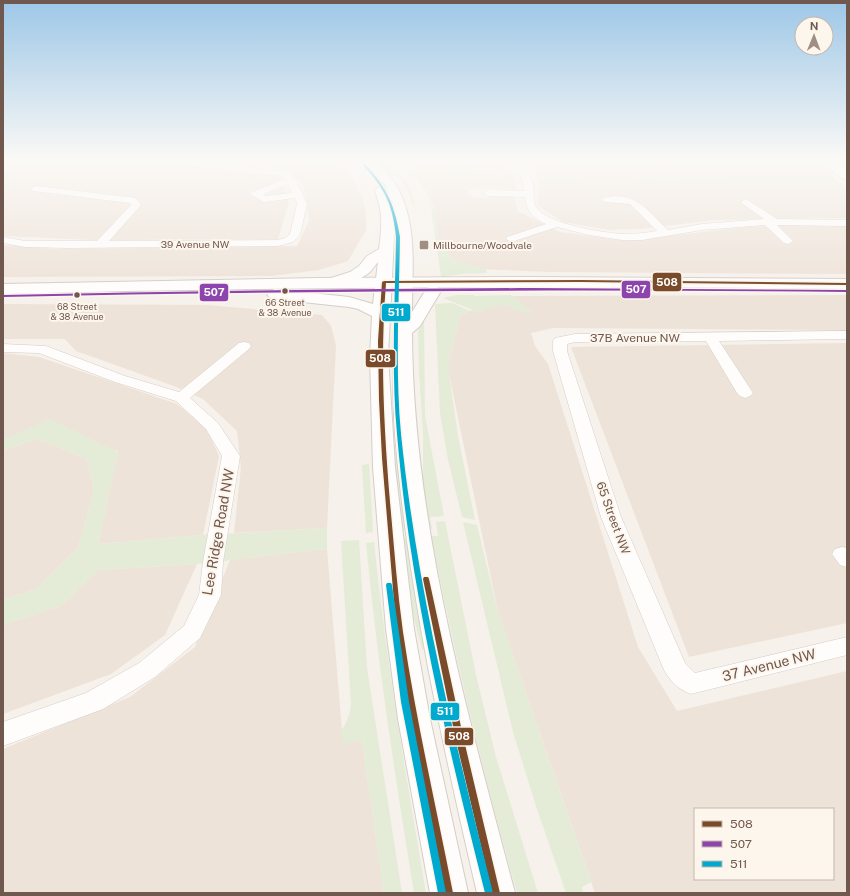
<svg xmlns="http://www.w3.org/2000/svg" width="850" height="896" viewBox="0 0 850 896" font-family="'Public Sans',sans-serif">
  <rect width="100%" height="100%" fill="#f6f1eb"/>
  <g fill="#eee3d9" fill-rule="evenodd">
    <path d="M6 160H131L235 170 280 177 289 202 278 239 93 240 3 236V161Z"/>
    <path d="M192 160H335L347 171 363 198 366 212V230L348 261 319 270 271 276 3 277V245L56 249 297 246 309 221 304 187 292 173 287 170Z"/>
    <path d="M414 160 508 161V164L511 171 424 168Z"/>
    <path d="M530 160H819L821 164 836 179 687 177 661 174 646 178H571L535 172 528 163Z"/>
    <path d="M413 173 513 176 516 190 476 187 466 193 475 198 513 196 518 211 560 232 627 241 745 227 788 225 847 226V274L553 272 480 269 454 260 439 243 434 208 428 194Z"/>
    <path d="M539 181 649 182 672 187 700 183 843 185 847 189V218L715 220 640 229 608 230 563 222 538 206Z"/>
    <path d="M847 295V330L553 328 531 333 535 346 548 364 638 647 677 711 847 671V893H595L498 612 449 374V360L460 316 470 311 514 296ZM695 809H833V879H695Z"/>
    <path d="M3 304 206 305 322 315 331 326 336 345 327 528 234 533 241 467 237 431 203 399 174 386 76 351 65 339H3Z"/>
    <path d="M847 343V623L689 657 571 347Z"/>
    <path d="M3 353 39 357 177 404 206 428 219 456 203 535 98 544 118 451 24 431 3 440Z"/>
    <path d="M38 439 87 459 94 491 78 548 38 588 3 600V450Z"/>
    <path d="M327 549 343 743 362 740 384 893H3V749L130 697 195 647 230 560Z"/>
    <path d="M197 564 165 635 111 674 3 714V625L61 606 98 570Z"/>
  </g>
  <g fill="#e4ecd7">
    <path d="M376 160H386C401 172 412 186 415 205H413L409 194 400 179 402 178 399 175 396 176Z"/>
    <path d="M405 160H414L424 168 511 171 513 176 413 173 420 170Z"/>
    <path d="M535 172 571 178H646L661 174 687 177 836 179 843 185 700 183 672 187 649 182 539 181Z"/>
    <path d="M428 194 436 217 439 243 454 260 480 269H486L487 273 461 274 443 277 441 276 431 208Z"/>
    <path d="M456 295H474V296L511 295 532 312 528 314 501 304 495 308 489 307 480 313 443 298Z"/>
    <path d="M452 303 470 311 460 316 449 360V374L458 436 475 520 462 517 448 460 440 413 435 304Z"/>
    <path d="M424 314 425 416 444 516 430 517 432 529H429L423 482V431L419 373 418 331Z"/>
    <path d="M50 419 118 452 98 544 203 535 327 528V549L197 564 98 570 61 606 3 625V600L38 588 78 548 94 491 87 459 38 439 3 450V440Z"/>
    <path d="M391 437 394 440 406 530 401 532Z"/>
    <path d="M369 464 373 532 366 533 362 465Z"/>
    <path d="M445 521 476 675 496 757 538 893H517C483 775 455 657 431 536H438L436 522Z"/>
    <path d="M463 522 477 525 498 612 591 882 582 887 583 893H566L536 806 513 732Z"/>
    <path d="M402 537 406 538 424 650H422L409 599Z"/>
    <path d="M359 540 367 668 402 893H384L362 740 343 744 342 729C348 721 350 713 351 704L341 541Z"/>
    <path d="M374 542C386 660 406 776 426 893H414C395 776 377 660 366 543Z"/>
  </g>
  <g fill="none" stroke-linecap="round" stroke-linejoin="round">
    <g stroke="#d5cec9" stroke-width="1">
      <g id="minor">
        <path d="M161 160H190L287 172 296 180 307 204 300 235 293 242 278 246 67 248 25 247 3 243V237L25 241H97L131 205 130 203 33 191 31 189 33 187 36 186 136 198 141 205 109 241 278 240 285 238 290 234 297 204 295 198 264 202 250 194 252 192 285 179 281 176 165 163ZM288 184 292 193 266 196 263 194Z"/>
        <path d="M515 160H523L522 164C526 170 531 176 533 183 534 190 533 200 536 207 546 224 604 233 623 234 635 234 646 233 657 231L630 204 604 202 602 200 604 198C635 190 648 211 668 230L702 224 764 219 743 204 741 202 746 199 777 219 847 220V226L777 225 793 241 788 244 784 243 765 225 702 230 642 240H622L589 235 557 227 511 242 506 239 507 237 546 224C533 218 526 211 525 197L488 196 483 193 488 190 524 191 523 181 514 164Z"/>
        <path d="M590 160H599V161L595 164Z"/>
        <path d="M706 160H715L716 162 712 165Z"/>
        <path d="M847 331V339L719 341 753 393 750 396 745 398 740 396 737 393 706 341 575 342 567 344V351L621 517 685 663 695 673 847 637V655L691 694C679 690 670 681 664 670L601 517 553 351V341L555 338 575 334Z"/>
        <path d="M244 342 249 343 251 346 249 349 190 398 218 423 240 456 223 562 221 595 200 638 155 677 103 709 3 746V722L86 693 139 663 184 626 199 595 203 562 222 456 206 429 176 401 115 382 39 353 3 352V344L46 346 125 376 179 392 239 343Z"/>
        <path d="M842 547 847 548V567L840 565 832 554 835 549Z"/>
      </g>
    </g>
    <g stroke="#d5cec9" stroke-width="2">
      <g id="tertiary">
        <path d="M826 160H838L847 171V180C840 179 827 168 826 160Z"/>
        <path d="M531 277 847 279V289C566 285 284 287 3 294V284L319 278Z"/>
      </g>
    </g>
    <g stroke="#d5cec8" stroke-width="2">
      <g id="secondary">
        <path d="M364 160H376C421 203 412 256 412 312L427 288 433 286 439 288 441 291 420 326 412 333C413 522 467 712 515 893H477C442 742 408 590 395 435 392 390 393 345 395 300 396 275 399 250 397 225L393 204 385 185Z"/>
        <path d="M381 187 385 188C391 198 394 208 395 219L388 356 395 467 414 629 430 719 468 893H430L398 719 386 629 373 467 370 356 372 316 358 309 349 307 275 299 269 297 267 294 269 291 275 289 349 297 373 304 378 262C375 265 373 269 370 272 361 280 340 288 328 285L326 282 328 279 350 272 359 266 367 256 379 249C382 227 383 212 375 191L377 188Z"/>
      </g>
    </g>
    <use href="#minor" fill="#fefdfc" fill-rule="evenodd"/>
    <use href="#tertiary" fill="#fefdfc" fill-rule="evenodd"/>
    <use href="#secondary" fill="#fefdfc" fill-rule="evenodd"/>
    <g stroke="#fdf6ed" stroke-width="3">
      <g id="bus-1">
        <path d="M581 280 847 283V285L581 282 386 283C380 357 384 429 390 502 394 545 397 589 403 632 416 720 436 806 453 893H445L407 697 397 631 394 602 382 458 379 400 378 341 382 282 384 281Z"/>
        <path d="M424 577H428L429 579 463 736 500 893H492L455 736 423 579Z"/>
      </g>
    </g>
    <g stroke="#fdf6ed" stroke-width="3">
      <path id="bus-2" d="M531 288 847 290V292C566 289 284 291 3 297V295C179 291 355 289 531 288Z"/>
    </g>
    <g stroke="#fdf6ed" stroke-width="3">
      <g id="bus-3">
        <path d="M363 164H365C387 187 395 206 400 237 399 303 395 369 401 434 417 590 455 742 493 893H485C447 742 410 590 397 434 391 369 395 303 396 237 393 206 385 188 363 166Z"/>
        <path d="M387 583H391L392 585 409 702 446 893H438L401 702 386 585Z"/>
      </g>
    </g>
    <use href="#bus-1" fill="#7a4b2a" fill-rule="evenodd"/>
    <use href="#bus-2" fill="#8e44ad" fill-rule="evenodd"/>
    <use href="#bus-3" fill="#00a9ce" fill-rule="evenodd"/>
  </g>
  <linearGradient id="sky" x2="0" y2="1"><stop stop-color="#9dc7e7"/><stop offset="0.56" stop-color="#fbf9f6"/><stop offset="1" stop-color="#fbf9f6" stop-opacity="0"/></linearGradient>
  <rect width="850" height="286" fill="url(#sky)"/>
  <rect fill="#a08e85" stroke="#fdf6ed" stroke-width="1.5" x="419" y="240" width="10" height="10" rx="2"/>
  <g fill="#71584e" stroke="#fdf6ed" stroke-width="1.5">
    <circle cx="285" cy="291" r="3.5"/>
    <circle cx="77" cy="295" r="3.5"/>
  </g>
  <g text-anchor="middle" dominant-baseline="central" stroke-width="4" stroke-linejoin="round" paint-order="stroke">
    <g font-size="9" fill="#71584e" stroke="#fdf6ed">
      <text x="285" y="302">66 Street<tspan x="285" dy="10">&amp; 38 Avenue</tspan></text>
      <text x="77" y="306">68 Street<tspan x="77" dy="10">&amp; 38 Avenue</tspan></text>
    </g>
    <g font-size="10" fill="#71584e" stroke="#fdf6ed">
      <text x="195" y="244">39 Avenue NW</text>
    </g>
    <g font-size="10" fill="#71584e" stroke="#fdf6ed" text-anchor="start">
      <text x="433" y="245">Millbourne/Woodvale</text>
    </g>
    <g font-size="12" fill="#71584e" stroke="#fdf6ed">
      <text x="635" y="338">37B Avenue NW</text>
      <text transform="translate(613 518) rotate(70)">65 Street NW</text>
    </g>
    <g font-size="14" fill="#71584e" stroke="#fdf6ed">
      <text transform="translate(218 532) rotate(-80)">Lee Ridge Road NW</text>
      <text transform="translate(769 665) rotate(-14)">37 Avenue NW</text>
    </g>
  </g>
  <g stroke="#fdf6ed" stroke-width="1.5">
    <rect x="652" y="272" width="30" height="20" rx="4" fill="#7a4b2a"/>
    <rect x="621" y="280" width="30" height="19" rx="4" fill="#8e44ad"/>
    <rect x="199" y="283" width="30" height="19" rx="4" fill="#8e44ad"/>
    <rect x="381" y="303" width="30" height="19" rx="4" fill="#00a9ce"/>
    <rect x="365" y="349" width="31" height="19" rx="4" fill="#7a4b2a"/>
    <rect x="430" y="702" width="30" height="19" rx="4" fill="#00a9ce"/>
    <rect x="444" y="727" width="30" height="19" rx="4" fill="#7a4b2a"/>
  </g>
  <g font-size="11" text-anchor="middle" font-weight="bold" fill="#fff">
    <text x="667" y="286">508</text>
    <text x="636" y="293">507</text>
    <text x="214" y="296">507</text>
    <text x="396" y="316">511</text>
    <text x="380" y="362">508</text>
    <text x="445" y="715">511</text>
    <text x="459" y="740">508</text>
  </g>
  <rect width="850" height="896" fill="none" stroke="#71584e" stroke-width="8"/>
  <rect x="694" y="808" width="140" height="72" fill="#fdf6ed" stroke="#c5b7ad"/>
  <rect x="702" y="821" width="20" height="6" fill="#7a4b2a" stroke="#c5b7ad"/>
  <text x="730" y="828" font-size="12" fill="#71584e">508</text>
  <rect x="702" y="841" width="20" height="6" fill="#8e44ad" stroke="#c5b7ad"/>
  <text x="730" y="848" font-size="12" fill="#71584e">507</text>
  <rect x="702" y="861" width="20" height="6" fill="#00a9ce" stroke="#c5b7ad"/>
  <text x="730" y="868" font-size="12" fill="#71584e">511</text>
  <g transform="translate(814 36) rotate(1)"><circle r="19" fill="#fdf6ed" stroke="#c5b7ad"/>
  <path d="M0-3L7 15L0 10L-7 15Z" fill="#a08e85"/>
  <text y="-6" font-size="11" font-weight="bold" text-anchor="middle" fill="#71584e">N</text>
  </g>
</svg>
